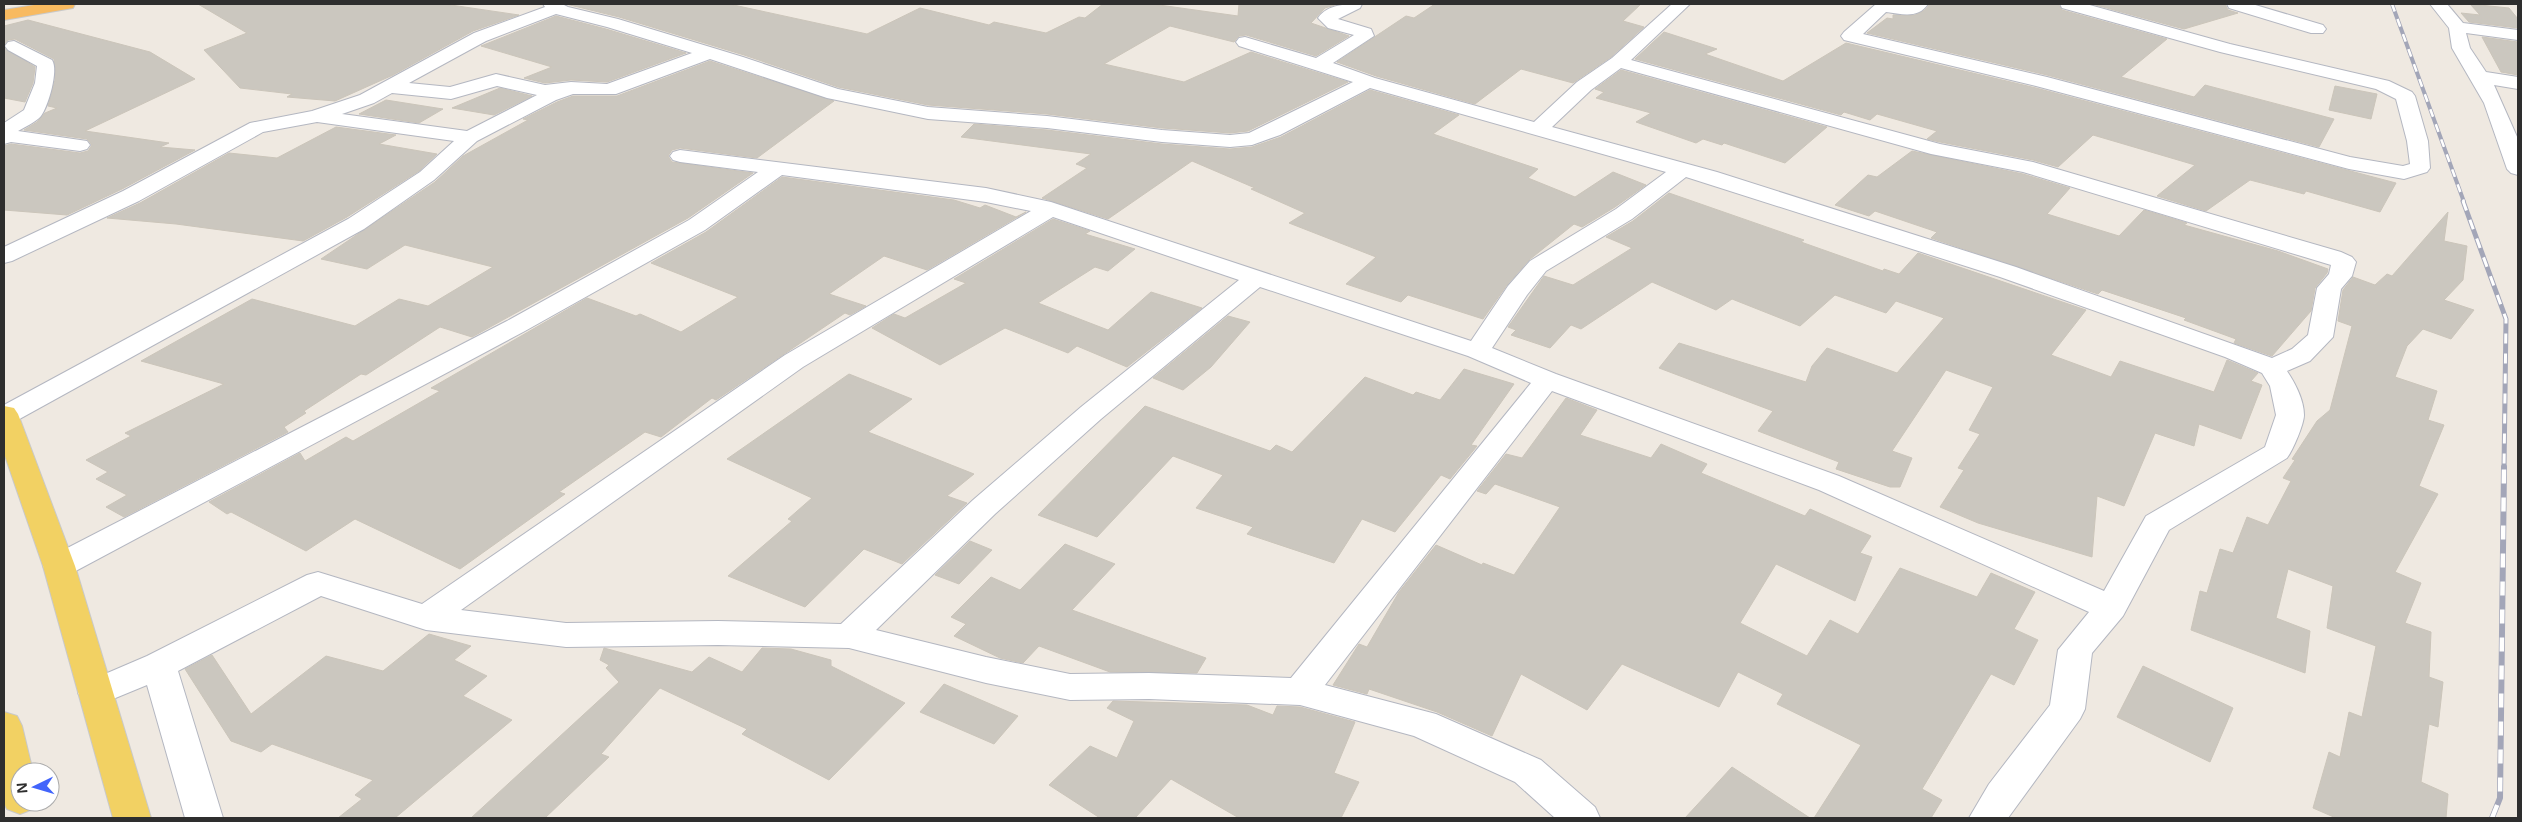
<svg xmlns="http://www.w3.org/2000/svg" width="2522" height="822" viewBox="0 0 2522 822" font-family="'Open Sans',sans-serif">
  <rect width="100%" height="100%" fill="#efe9e1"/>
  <g fill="#cbc7bf" stroke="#cbc5ba">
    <path d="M198 4H444L519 15 473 31 393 75 335 101 287 97 292 94 240 88 204 50 247 33Z"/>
    <path d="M566 4H729L867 34 920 8 989 25 994 22 1046 33 1079 17 1085 18 1103 4H1152L1238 16 1239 4H1338L1325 8 1311 23 1349 36 1316 56 1246 35 1239 36 1234 42 1170 26 1104 64 1184 82 1251 52 1348 82 1248 131 1230 133 1162 128 1047 114 928 105 838 87 744 55 619 17Z"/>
    <path d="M1435 4H1641L1623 21 1644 27 1611 57 1573 83 1521 69 1475 104 1376 76 1337 62 1406 16 1414 18Z"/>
    <path d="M1930 4H2058L2062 10 2167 39 2121 77 2194 97 2205 85 2334 119 2319 147 2047 75 1867 33 1887 18 1893 19V15H1915L1925 10Z"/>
    <path d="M2092 4H2225L2228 10 2238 13 2184 29Z"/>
    <path d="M2470 4 2509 8 2518 19V28L2469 22 2461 13 2480 15Z"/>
    <path d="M556 16 606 29 686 53 607 82 571 80 545 83 524 78 552 67 481 46Z"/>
    <path d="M28 20 150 52 195 79 85 131 169 143 160 147 195 150 122 189 67 215 4 210V146L11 144 80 153 88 151 92 145 87 139 24 130 37 122 45 113 57 108 48 106 55 80 54 59 15 39 8 40 4 45V26Z"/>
    <path d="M1664 32 1717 49 1705 54 1783 81 1846 43 2036 88 2396 183 2380 212 2306 191 2304 194 2250 180 2206 211 2157 196 2195 165 2093 135 2058 167 2033 160 1940 142 1927 139 1937 131 1877 114 1870 120 1844 112 1841 115 1635 59Z"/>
    <path d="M2482 37 2518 42V75L2501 72Z"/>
    <path d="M4 47 35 67 33 83 25 102 4 98Z"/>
    <path d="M710 61 834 101 757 158 680 148 672 150 668 156 672 162 753 173 688 218 472 337 440 327 366 375 361 374 304 411 306 413 284 427 288 432 124 517 106 507 127 495 96 479 108 472 86 460 131 436 125 433 224 384 141 361 252 299 355 326 399 299 428 306 493 267 405 245 367 269 321 259 435 182 463 156 528 120 523 119 557 102 573 96H617Z"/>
    <path d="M1621 70 1827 127 1785 163 1724 143 1722 145 1703 139 1696 143 1636 122 1651 113 1596 98 1604 92 1595 89Z"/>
    <path d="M2335 86 2377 94 2371 119 2329 110Z"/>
    <path d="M500 88 532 96 494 115 452 108Z"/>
    <path d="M1370 90 1459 115 1433 134 1538 169 1528 178 1575 197 1613 172 1646 185 1615 207 1582 227 1574 224 1529 260 1507 285 1483 319 1408 295 1401 302 1346 284 1376 257 1289 223 1305 213 1251 189 1255 188 1192 161 1108 219 1042 198 1087 168 1076 164 1091 154 961 137 974 124 1047 130 1162 144 1230 149 1252 147 1281 137Z"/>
    <path d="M386 100 443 109 419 123 359 114Z"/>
    <path d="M336 127 396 135 379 144 437 154 419 171 347 217 303 241 176 224 107 218 140 203 229 153 277 158Z"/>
    <path d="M1912 151 2023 174 2070 188 2047 214 2119 236 2144 210 2187 223 2184 225 2278 251 2328 269 2327 273 2315 288 2311 311 2272 356 2234 343 2236 339 2184 320 2186 318 2102 290 2098 294 1931 238 1937 232 1875 211 1869 216 1835 205 1868 175 1877 177Z"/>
    <path d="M782 177 954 200 980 208 985 205 1016 217 1026 212 927 270 884 256 829 294 866 306 850 315 845 313 716 400 712 398 661 437 645 432 559 492 565 494 460 569 355 519 306 551 231 512 227 514 209 502 300 453 305 461 346 437 353 441 440 391 431 388 587 298 636 316 640 314 681 332 738 297 651 263 706 232Z"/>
    <path d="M1669 193 1804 240 1801 242 1883 271 1884 269 1899 274 1918 253 2086 310 2051 355 2111 377 2120 361 2214 392 2227 360 2258 373 2251 381 2262 385 2241 439 2199 424 2194 446 2155 433 2124 506 2097 496 2092 557 1978 523 1940 507 1964 470 1958 468 1980 434 1969 430 1993 387 1946 370 1892 451 1912 458 1900 487H1890L1836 469 1839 462 1758 431 1773 411 1659 368 1679 343 1806 382 1812 366 1827 348 1897 373 1944 318 1896 301 1886 313 1835 295 1800 326 1732 299 1716 310 1652 282 1581 329 1571 325 1550 348 1511 335 1516 330 1508 327 1544 276 1573 285 1632 248 1606 237 1633 221Z"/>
    <path d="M2448 212 2444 241 2467 246 2463 280 2444 300 2474 310 2451 339 2423 329 2407 346 2395 377 2437 391 2428 420 2444 425 2419 486 2438 494 2395 572 2421 583 2405 623 2431 632 2429 677 2443 682 2438 727 2429 724 2421 782 2448 794 2446 818H2336L2313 808 2329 752 2340 757 2349 712 2362 717 2376 646 2327 628 2333 586 2288 569 2276 618 2310 631 2305 673 2191 630 2200 591 2207 593 2220 549 2233 553 2247 517 2268 525 2291 481 2283 478 2295 460 2292 459 2317 421 2330 410 2352 326 2338 321 2343 290 2353 277 2375 285 2387 274 2392 276Z"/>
    <path d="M1053 219 1090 231 1085 234 1135 249 1108 271 1095 267 1038 303 1108 330 1151 292 1202 308 1127 367 1077 346 1068 353 1005 328 940 365 872 328 894 314 905 318 966 283 954 279Z"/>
    <path d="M1228 316 1250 322 1211 367 1183 390 1153 378Z"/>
    <path d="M1464 369 1514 384 1471 445 1477 446 1450 479 1441 475 1395 532 1362 519 1334 563 1247 534 1253 527 1196 508 1223 475 1173 456 1097 537 1038 515 1145 406 1270 451 1276 445 1292 452 1365 377 1413 395 1416 392 1440 400Z"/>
    <path d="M849 374 912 399 868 432 974 474 947 496 967 503 902 564 864 549 805 607 728 576 792 521 788 519 812 498 727 459Z"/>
    <path d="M1566 398 1597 410 1580 435 1651 458 1661 444 1707 464 1701 473 1805 516 1810 509 1871 536 1860 553 1872 557 1855 601 1776 564 1740 623 1807 656 1830 620 1858 634 1900 568 1977 597 1991 573 2035 592 2014 629 2038 640 2014 685 1991 674 1922 789 1942 800 1931 818H1814L1861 745 1777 704 1783 694 1738 672 1719 707 1622 664 1587 710 1521 674 1492 736 1437 712 1369 689 1367 694 1333 685 1359 644 1367 647 1399 592 1436 545 1482 565 1483 563 1514 575 1560 507 1495 484 1486 494 1477 491 1506 454 1522 458Z"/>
    <path d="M970 541 992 550 959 584 935 575Z"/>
    <path d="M1065 544 1115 564 1072 610 1206 658 1197 673 1110 672 1039 646 1023 663 1000 658 954 636 966 624 951 617 991 577 1020 590Z"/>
    <path d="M429 634 471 646 454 660 487 676 463 696 512 720 395 818H338L362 799 355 795 373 780 272 744 261 752 231 741 185 669 212 655 251 714 326 656 383 671Z"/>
    <path d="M604 648 692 672 709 657 742 672 762 648 791 649 831 660V666L905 703 829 780 742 734 747 729 660 688 601 754 609 757 545 818H471L619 682 606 668 609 665 600 660Z"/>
    <path d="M2143 666 2233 708 2210 762 2117 717Z"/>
    <path d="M944 684 1018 716 994 744 920 712Z"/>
    <path d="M1113 701 1247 705 1273 715 1277 706 1300 707 1355 722 1334 773 1359 782 1341 818H1239L1171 779 1135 818H1100L1049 785 1090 746 1117 758 1134 721 1107 708Z"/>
    <path d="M1732 767 1810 818H1685Z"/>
  </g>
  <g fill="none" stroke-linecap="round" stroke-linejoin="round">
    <g stroke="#b4b7c1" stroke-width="2">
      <g id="minor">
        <path d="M543 4H562L568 7 618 19 743 57 838 89 928 107 1047 116 1162 130 1230 135 1249 133 1353 82 1239 46 1236 42 1239 38 1245 37 1316 58 1354 35 1328 28 1318 18C1327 4 1347 4 1362 4L1360 8 1338 19 1371 29 1374 36 1333 63 1375 78 1534 122 1577 82 1612 58 1672 4H1690L1631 60 1940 144 2033 162 2341 252 2352 257 2356 262 2352 276 2341 289 2333 337 2310 361 2287 371C2295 383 2304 400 2304 415 2304 424 2293 450 2287 458L2169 530 2123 616 2092 653 2085 709 2080 719 2008 818H1969L1989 784 2050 705 2058 650 2089 612 1819 490 1552 391 1325 685 1436 714 1541 760 1595 807 1600 818H1555L1515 782 1414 736 1300 705 1149 699 1070 700 986 683 849 648 718 645 566 647 426 630 321 596 178 671 223 818H185L147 685 96 706 84 703 78 693 84 683 147 656 307 575 318 572 422 604 785 355 1031 211 986 202 782 175 705 230 525 331 70 574 59 577 48 574 43 566 48 558 507 321 689 220 758 172 680 162 673 160 670 156 673 152 680 150 986 188 1051 202 1471 341 1508 286 1530 261 1616 209 1666 172 1370 88 1280 135 1252 145 1230 147 1162 142 1047 128 928 119 827 98 710 59 616 94H573L556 100 477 141 434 180 364 229 14 422 4 424V405L348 219 420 172 454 141 317 122 263 132 139 201 12 261 4 263V247L123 191 250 123 312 111 360 95 474 33 545 7ZM556 14 607 27 692 53 607 84 571 82 545 85 496 74 450 87 409 83 486 41ZM1621 68 1931 154 2023 172 2331 265 2329 274 2317 288 2308 335 2292 349 2272 358 2016 267 1717 172 1552 127 1591 90ZM497 86 537 95 467 131 342 114 374 103 392 93 451 99ZM1686 177 2000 277 2225 357 2262 373 2270 386 2276 415 2265 447 2146 516 2104 591 1839 476 1556 374 1492 348 1527 295 1546 271 1632 219ZM1053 217 1239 280 1081 407 973 500 841 624 718 621 566 623 461 610 803 367ZM1260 287 1468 356 1531 383 1291 678 1149 673 1070 674 986 657 876 630 995 514 1101 419Z"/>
        <path d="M1876 4H1928C1918 19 1902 14 1886 12L1863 34 2047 77 2350 157 2403 166 2410 164 2407 141 2396 99 2376 89 2220 52 2062 8 2060 4H2086L2230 44 2389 81 2412 92 2415 96 2428 141 2430 168 2427 172 2404 179 2349 169 2036 86 1844 40 1841 36 1844 32Z"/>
        <path d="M2227 4H2252L2323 25 2326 29 2323 33H2311L2229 8Z"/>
        <path d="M2430 4H2447L2463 23 2518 30V40L2466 33 2470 48 2486 72 2518 77V89L2494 85 2518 139V175L2511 173 2507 169 2484 103 2452 48 2449 28Z"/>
        <path d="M14 41 52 60C59 70 48 107 41 116 36 122 25 127 18 131L87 141 90 145 87 149 80 151 11 142 4 144V123L24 110 35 83 37 66 8 50 5 46 8 42Z"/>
      </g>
    </g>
    <g stroke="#c9c9c9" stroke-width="2">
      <g id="primary">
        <path d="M4 406 14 408 18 414 75 566 151 818H113L43 566 4 453Z"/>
        <path d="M4 712 17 716 22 726 33 772H20V802H37L33 809 20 814 7 809 4 803Z"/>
      </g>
    </g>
    <g stroke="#c9c9c9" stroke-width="2">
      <path id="trunk" d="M40 4H75L73 8 67 9 4 20V10Z"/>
    </g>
    <use href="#minor" fill="#fff" fill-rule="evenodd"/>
    <use href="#primary" fill="#f2d163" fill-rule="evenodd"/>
    <use href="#trunk" fill="#f8ba60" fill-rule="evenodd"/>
    <g stroke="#a3a6b8" stroke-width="4">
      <path id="rail-far2" d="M2392 4 2464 202"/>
    </g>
    <g stroke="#a3a6b8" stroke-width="5">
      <path id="rail-far1" d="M2463 201 2506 319 2504 469"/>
    </g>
    <g stroke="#a3a6b8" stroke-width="6">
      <path id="rail" d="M2492 818 2500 798 2504 467"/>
    </g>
    <use href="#rail-far2" stroke="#fff" stroke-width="2.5" stroke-dasharray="8" stroke-linecap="butt"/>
    <use href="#rail-far1" stroke="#fff" stroke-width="3" stroke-dasharray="10" stroke-linecap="butt"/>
    <use href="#rail" stroke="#fff" stroke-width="4.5" stroke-dasharray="14" stroke-linecap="butt"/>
  </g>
  <rect width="2522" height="822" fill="none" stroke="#2e2e2e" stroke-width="10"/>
  <g transform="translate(35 787) rotate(265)"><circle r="24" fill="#ffffff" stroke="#ababab"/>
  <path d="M0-4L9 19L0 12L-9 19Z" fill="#4264fb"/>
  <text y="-8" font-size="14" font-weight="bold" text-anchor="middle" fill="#2e2e2e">N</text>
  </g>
</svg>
